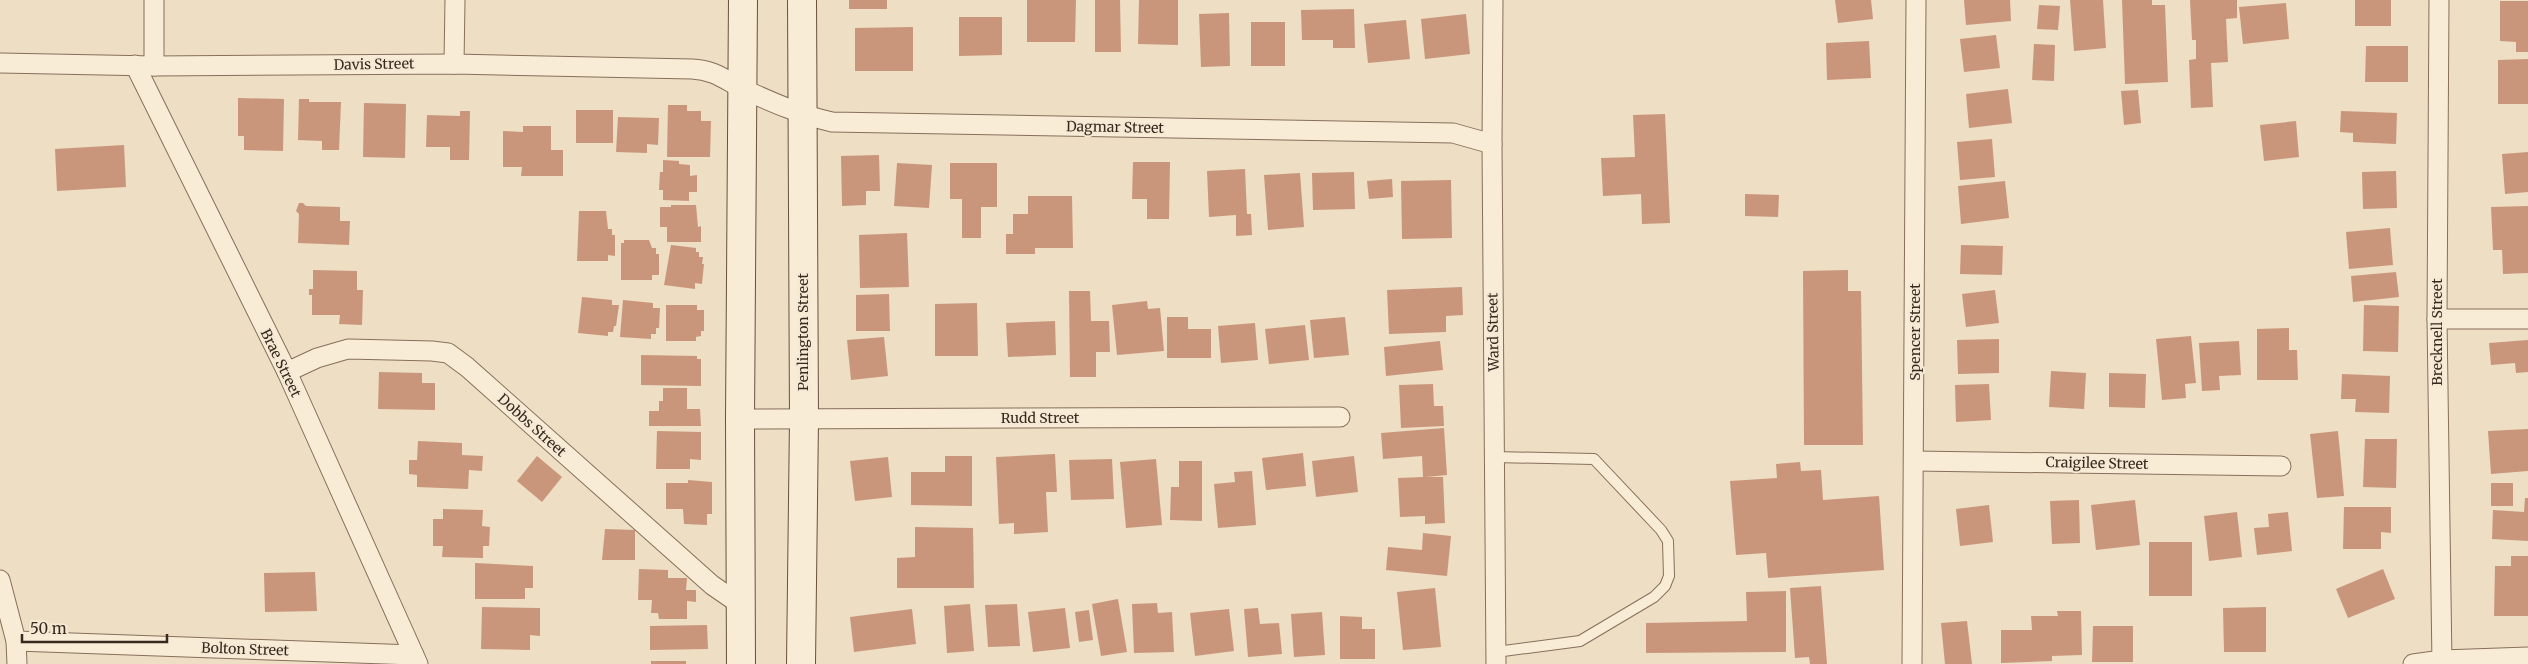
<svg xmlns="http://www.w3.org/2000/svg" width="2528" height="664" viewBox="0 0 2528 664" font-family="Merriweather,serif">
  <rect width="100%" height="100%" fill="#eddec4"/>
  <g fill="#ca967b">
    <rect x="849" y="0" width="38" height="9"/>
    <path d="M1027 0H1076L1075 42H1027Z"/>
    <path d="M1095 0H1120L1121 52H1095Z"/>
    <path d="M1139 0H1178V45L1138 44Z"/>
    <path d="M1835 0H1871L1873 19 1838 23Z"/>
    <path d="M1964 0H2010L2011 21 1966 25Z"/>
    <path d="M2070 0H2103L2106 48 2074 51Z"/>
    <path d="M2122 0H2152V5H2165L2168 82 2125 84Z"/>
    <path d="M2190 0H2237V18L2226 19 2228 62 2211 63 2213 107 2191 108 2189 60 2196 59V40H2192Z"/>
    <rect x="2355" y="0" width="36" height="26"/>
    <path d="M2500 1H2528V52H2516V42L2500 41Z"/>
    <path d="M2286 3 2289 39 2243 44 2239 7Z"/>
    <path d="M2039 5 2060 6 2058 30 2037 29Z"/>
    <path d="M1354 9 1355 48H1333V40H1302L1301 10Z"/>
    <path d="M1229 13 1230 66 1201 67 1199 14Z"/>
    <path d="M1466 14 1470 54 1425 59 1421 19Z"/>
    <path d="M959 17H1002V55L959 56Z"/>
    <path d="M1406 20 1410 59 1368 63 1364 24Z"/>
    <rect x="1251" y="22" width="34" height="44"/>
    <path d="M913 27V71H855V28Z"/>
    <path d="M1996 35 2000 68 1964 72 1960 39Z"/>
    <path d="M1869 41 1871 78 1827 80 1826 43Z"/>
    <path d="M2034 44 2055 45 2054 81 2032 80Z"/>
    <path d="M2366 46H2408V82H2365Z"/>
    <path d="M2528 59V104H2498V60Z"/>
    <path d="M2008 89 2012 123 1969 128 1966 94Z"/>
    <path d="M2138 90 2141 123 2124 125 2121 91Z"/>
    <path d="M238 98 284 99 283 151 244 150V136H238Z"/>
    <path d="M299 99H309V102H341L339 150H322V141L298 140Z"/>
    <path d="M364 103 406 104 405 158 363 157Z"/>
    <path d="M668 105H687V111H701V121H711L710 157H667Z"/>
    <rect x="576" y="110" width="37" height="33"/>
    <path d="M460 111H470L469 160H450V147H426L427 115 460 116Z"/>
    <path d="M2341 111 2397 113 2396 144 2353 142V133L2340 132Z"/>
    <path d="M1665 114 1670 223 1642 224 1641 194 1603 196 1601 158 1635 157 1633 115Z"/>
    <path d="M618 117 659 118 658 145 647 144V153L616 152Z"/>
    <path d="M2296 121 2299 157 2264 161 2260 125Z"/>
    <path d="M523 126H551V150H563V176H521L522 167H503V131L523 132Z"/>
    <path d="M1992 139 1995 177 1960 180 1957 142Z"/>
    <path d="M124 145 126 187 57 191 55 149Z"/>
    <path d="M2528 152V192L2505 194 2502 154Z"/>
    <path d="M879 155 880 191H866V205L842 206 841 156Z"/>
    <path d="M663 160 679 161V164L690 165V176L697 175V192H689V201L663 200V190H659L660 172H663Z"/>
    <path d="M1133 162H1170L1169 219H1147V199H1132Z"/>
    <path d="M897 163 932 165 929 208 894 206Z"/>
    <path d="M950 163H997V207H981V238H962V199H950Z"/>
    <path d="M1245 169 1247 214H1251L1252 235 1236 236V215L1209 217 1207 171Z"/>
    <path d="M2396 171 2397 208 2363 209 2362 172Z"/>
    <path d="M1354 172 1355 209 1313 210 1312 173Z"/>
    <path d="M1300 173 1304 227 1268 230 1264 175Z"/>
    <path d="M1392 179 1393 197 1369 199 1367 181Z"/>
    <path d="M1451 180 1452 238 1402 239 1401 181Z"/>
    <path d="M2005 181 2009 218 1961 224 1958 186Z"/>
    <path d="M1745 194 1779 195 1778 217 1745 216Z"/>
    <path d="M1028 196H1072L1073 248H1035V254H1006V234H1013V214H1028Z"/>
    <path d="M299 203H303L306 206 340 207V221H350L349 245 298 243 299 214 296 211Z"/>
    <path d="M671 205H696L698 227 701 226V242H667V227H660V207H671Z"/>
    <path d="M2528 206V273L2503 274 2502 250H2493L2491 207Z"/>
    <path d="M579 211H606L608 229H612V235H615V256L608 255V261H577Z"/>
    <path d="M2390 228 2393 265 2349 269 2346 232Z"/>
    <path d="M907 233 909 287 860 288 859 235Z"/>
    <path d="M624 240H649L652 248H656V254H659V275H652V280H621V243H624Z"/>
    <path d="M671 245 696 248V252H699V257H703L702 264H704L702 284 695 283V289L664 285Z"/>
    <path d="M1961 245 2003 246 2002 275 1960 274Z"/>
    <path d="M313 270 357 271V290H363L362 325 339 324 340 315H312V295H309V289H313Z"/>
    <path d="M1848 270V291H1861L1863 445H1804L1803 271Z"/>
    <path d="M2396 272 2399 297 2353 302 2351 276Z"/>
    <path d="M1462 287 1463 315 1446 316V332L1389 334 1387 290Z"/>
    <path d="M1995 290 1999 323 1966 327 1962 294Z"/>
    <path d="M1069 291H1090L1091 321H1109L1110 352H1096V377H1070Z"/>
    <path d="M889 294 890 331H856V295Z"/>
    <path d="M582 297 612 300V305H619L616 326H614L613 332H608V336L578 333Z"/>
    <path d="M623 300 653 303V308H660L659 328H656V334H651V339L620 337Z"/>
    <path d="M1147 301 1148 309 1160 308 1164 351 1117 355 1112 305Z"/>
    <path d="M977 303 978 356H935V304Z"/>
    <path d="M666 305H697V310H704V331H701V336L696 337V341H666Z"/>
    <path d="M2364 305 2399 306 2398 352 2363 351Z"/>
    <path d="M1167 317H1188V329H1211V358H1167Z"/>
    <path d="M1345 317 1349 355 1314 358 1310 320Z"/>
    <path d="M1055 321 1056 355 1008 357 1006 323Z"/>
    <path d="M1255 323 1258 360 1221 363 1218 326Z"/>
    <path d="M1305 325 1309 360 1269 364 1265 329Z"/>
    <path d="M2289 328V350H2297L2298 380H2257V329Z"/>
    <path d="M2191 336 2196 383 2185 384 2186 398 2162 400 2156 339Z"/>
    <path d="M884 337 888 376 851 380 847 340Z"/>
    <path d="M1999 339V373L1958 374 1957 340Z"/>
    <path d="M2528 340V372L2516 373 2515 363 2491 365 2489 343Z"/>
    <path d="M1440 341 1443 370 1386 376 1384 347Z"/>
    <path d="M2239 341 2241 375 2219 376 2220 390 2202 391 2199 343Z"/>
    <path d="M641 355 697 356V359H701V386L641 385Z"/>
    <path d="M2051 371 2086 373 2084 409 2049 407Z"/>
    <path d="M379 372 422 373V383H435V410L378 409Z"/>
    <path d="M2109 373 2146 374 2145 408 2109 407Z"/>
    <path d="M2342 374 2390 376 2389 413 2355 412 2356 399H2341Z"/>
    <path d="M1433 384 1434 406H1443L1444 426 1401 428 1399 385Z"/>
    <path d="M1989 384 1991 420 1956 422 1955 385Z"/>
    <path d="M663 388H687V409H700L701 426H649V411H659V401H663Z"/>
    <path d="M1444 428 1447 475 1426 477H1443L1445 523 1425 524V516L1400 517 1398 478 1423 477 1422 456 1383 459 1381 433Z"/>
    <path d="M2528 429V471L2491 474 2488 431Z"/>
    <path d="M657 431 701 432V460L690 459V469H656Z"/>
    <path d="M2338 431 2344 496 2317 498 2310 434Z"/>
    <path d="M2365 439H2397L2396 488 2363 487Z"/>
    <path d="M418 441 462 443V455L483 456 482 471 469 470 468 489 417 487V475L409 474V460H417Z"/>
    <path d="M1303 453 1306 486 1266 490 1262 458Z"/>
    <path d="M1055 454 1057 492H1046L1048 532 1014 534V523L999 524 996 457Z"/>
    <path d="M537 456 562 477 542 502 517 481Z"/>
    <path d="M945 456H972V506L911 505V472H945Z"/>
    <path d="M1354 456 1358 492 1316 497 1312 461Z"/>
    <path d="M888 457 892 497 855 501 850 461Z"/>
    <path d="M1112 459 1114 499 1071 500 1069 460Z"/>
    <path d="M1156 459 1162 525 1126 528 1120 462Z"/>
    <path d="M1179 461H1202V521L1170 520 1171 487H1179Z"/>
    <path d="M1800 462 1801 471 1821 470 1823 500 1879 496 1884 570 1768 578 1766 553 1736 555 1730 481 1777 478 1776 464Z"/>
    <path d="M1252 471 1256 525 1218 528 1214 484 1235 482 1234 472Z"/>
    <path d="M688 480 712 482V514H707V525L684 524 683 509H666V483H688Z"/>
    <rect x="2491" y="483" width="22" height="23"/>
    <path d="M2525 498H2528V541L2492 539 2493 510 2524 512Z"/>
    <path d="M2079 500 2080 543 2052 544 2050 501Z"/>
    <path d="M2135 500 2140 545 2096 550 2091 505Z"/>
    <path d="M1989 505 1993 542 1960 546 1956 509Z"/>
    <path d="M2344 507H2391V533L2381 532V549H2343Z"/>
    <path d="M443 509 483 510 482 526 490 527 489 546H483V558L442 557 443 546H433V519H443Z"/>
    <path d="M2237 512 2242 557 2209 561 2204 516Z"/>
    <path d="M2288 512 2292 551 2257 555 2254 528 2269 527 2268 514Z"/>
    <path d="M915 527 973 528 974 588H897V558L915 557Z"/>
    <path d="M605 529 635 530V560H602Z"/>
    <path d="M1423 533 1451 536 1447 576 1386 570 1388 547 1422 550Z"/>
    <rect x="2149" y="542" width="43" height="54"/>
    <path d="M2511 556H2528V616H2494L2495 566H2511Z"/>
    <path d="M475 563 533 566V588H525V599H475Z"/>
    <path d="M639 569 668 570V578H687L686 590H696V602L687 601V619H659L658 613H651L652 600H638Z"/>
    <path d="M2383 569 2395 599 2348 618 2336 589Z"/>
    <path d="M315 572 317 611 265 612 264 573Z"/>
    <path d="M1821 586 1827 664H1810L1809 657 1795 658 1790 588Z"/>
    <path d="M1435 588 1441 647 1403 650 1397 592Z"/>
    <path d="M1786 591V652L1646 653V623L1747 621 1746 592Z"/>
    <path d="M1118 599 1127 652 1101 656 1092 604Z"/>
    <path d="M1157 603 1158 613 1172 612 1174 652 1134 653 1132 604Z"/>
    <path d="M970 604 974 651 947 653 944 606Z"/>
    <path d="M1017 604 1020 646 988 647 985 605Z"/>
    <path d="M482 607 540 608V636L530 635V650L481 649Z"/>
    <path d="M2266 607V652H2224L2223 608Z"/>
    <path d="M1065 608 1070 648 1033 652 1028 612Z"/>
    <path d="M1258 608 1260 624 1279 623 1282 654 1248 657 1244 609Z"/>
    <path d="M912 609 916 644 854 652 850 617Z"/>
    <path d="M1229 609 1234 651 1195 656 1190 613Z"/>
    <path d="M1089 610 1093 640 1079 642 1075 612Z"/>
    <path d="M2057 611H2081L2082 655 2052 656V661L2001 663V630H2032L2031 616H2058Z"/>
    <path d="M1322 612 1325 655 1294 657 1291 614Z"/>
    <path d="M1340 616 1362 617V629H1375V659H1340Z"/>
    <path d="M1967 621 1972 664H1945L1941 623Z"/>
    <path d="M707 625 708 649 650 650V626Z"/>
    <path d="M2093 626H2133V662H2092Z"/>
    <rect x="651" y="661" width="35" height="3"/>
  </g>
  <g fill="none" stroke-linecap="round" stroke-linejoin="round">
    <g stroke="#876f5b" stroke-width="12">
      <path id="lane" d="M1494 457 1594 459 1661 530 1668 541 1669 576 1665 586 1654 597 1580 641 1496 652"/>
    </g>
    <g stroke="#876f5b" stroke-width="21">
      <g id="street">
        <path d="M1493 0 1492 144 1496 664"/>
        <path d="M2439 0 2437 319 2442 664"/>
        <path d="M0 63 154 66 454 64 692 69C715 70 725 80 745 90 774 103 801 115 832 122L1453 133 1492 144"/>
        <path d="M454 64 455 0"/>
        <path d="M135 65 287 372 418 664"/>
        <path d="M154 66V0"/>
        <path d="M2437 319H2528"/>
        <path d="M287 372 317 358 348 349 432 351 448 353 467 367 712 585 741 605"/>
        <path d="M740 419 1340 417"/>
        <path d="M1914 461 2281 466"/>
        <path d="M0 580 16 641 17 664"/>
        <path d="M16 641 414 655"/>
        <path d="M1912 664 1916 0"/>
        <path d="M2413 664 2442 660 2528 657"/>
      </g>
    </g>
    <g stroke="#69513e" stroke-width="30">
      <g id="secondary">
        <path d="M741 664 740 419 743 0"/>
        <path d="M801 664 804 419 802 0"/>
      </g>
    </g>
    <use href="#lane" stroke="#f8ecd7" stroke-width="10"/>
    <use href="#street" stroke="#f8ecd7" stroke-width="19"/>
    <use href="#secondary" stroke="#f8ecd7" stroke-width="28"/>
  </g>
  <g text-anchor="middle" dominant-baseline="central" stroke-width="4" stroke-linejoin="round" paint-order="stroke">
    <g font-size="14" fill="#38291f" stroke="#f5e9d4">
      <text transform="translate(374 64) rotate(-1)">Davis Street</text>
      <text transform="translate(1115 127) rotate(1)">Dagmar Street</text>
      <text transform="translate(803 332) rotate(-90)">Penlington Street</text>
      <text transform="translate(1493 332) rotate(-91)">Ward Street</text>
      <text transform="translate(1915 332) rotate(-90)">Spencer Street</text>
      <text transform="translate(2437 332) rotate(-90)">Brecknell Street</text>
      <text transform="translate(281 363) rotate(64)">Brae Street</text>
      <text x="1040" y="418">Rudd Street</text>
      <text transform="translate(532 425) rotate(42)">Dobbs Street</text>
      <text transform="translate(2097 463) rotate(1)">Craigilee Street</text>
      <text transform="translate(245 649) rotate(2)">Bolton Street</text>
    </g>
  </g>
  <path d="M22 634v8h145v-8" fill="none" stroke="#38291f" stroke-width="2.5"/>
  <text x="30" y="634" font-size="15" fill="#38291f" stroke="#f5e9d4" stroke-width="4" paint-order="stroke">50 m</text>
</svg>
